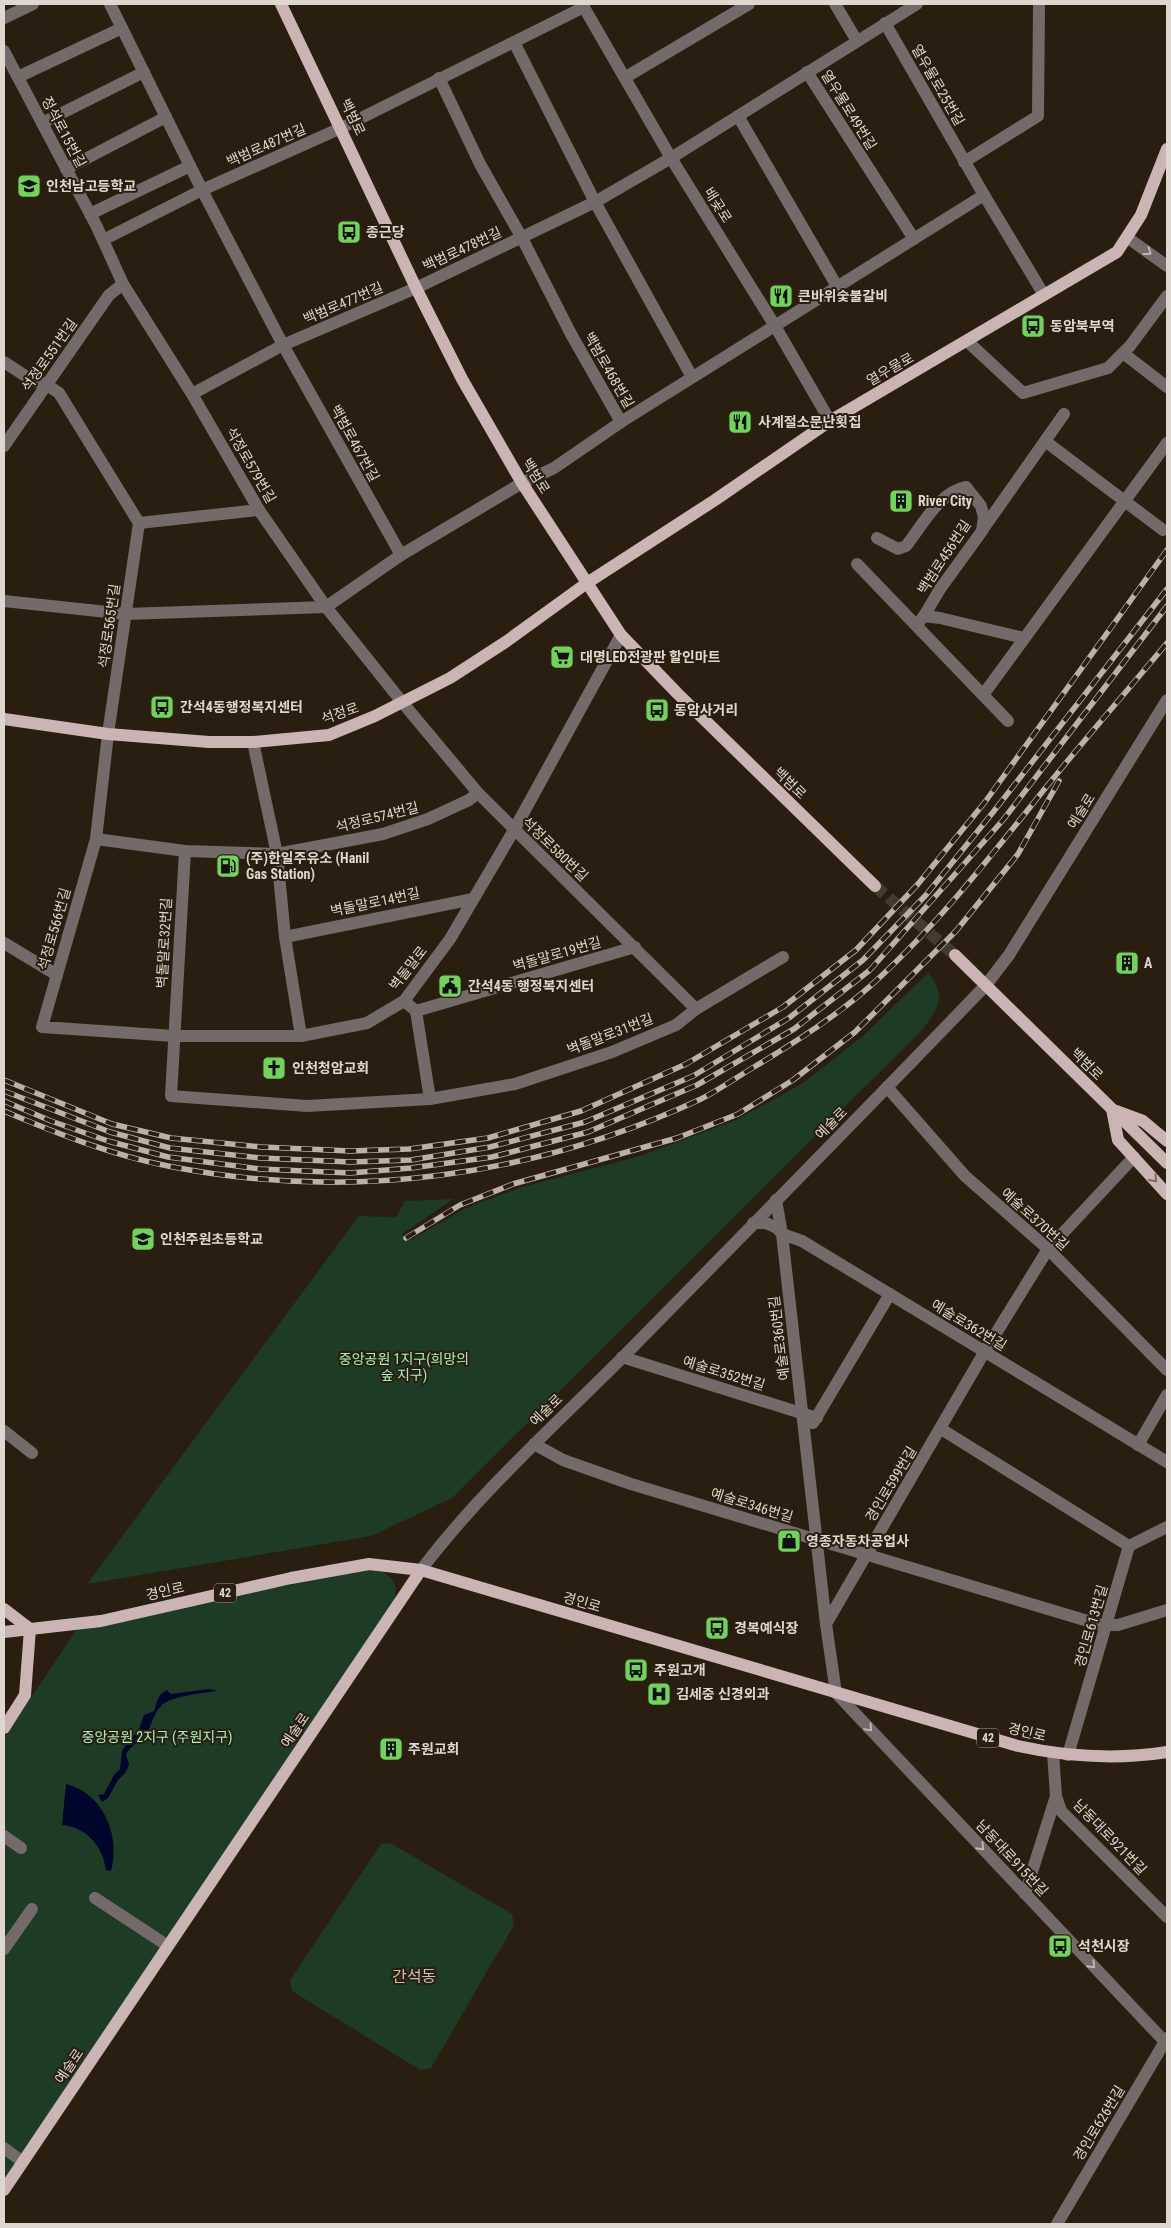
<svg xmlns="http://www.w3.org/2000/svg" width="1171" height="2228" viewBox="0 0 1171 2228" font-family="'Roboto Condensed','Noto Sans KR',sans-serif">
  <rect width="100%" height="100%" fill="#291e10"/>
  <g fill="#1e3b26">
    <path d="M928 973C947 997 939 1007 923 1029L452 1498 371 1536 87 1584 359 1216 396 1217 405 1201 453 1199 402 1234 409 1241 466 1208 519 1188 640 1156 736 1120 803 1083 863 1036Z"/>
    <path d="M369 1564C403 1582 399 1585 388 1620L4 2190V1738L81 1623Z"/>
    <path d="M390 1843 512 1914 514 1925 431 2068 420 2070 292 1991 290 1980 381 1844Z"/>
  </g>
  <g fill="#00052c">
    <path d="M209 1689 218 1691C206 1692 169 1697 162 1705 155 1712 153 1720 149 1729 144 1739 131 1745 126 1754L129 1765 125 1773 118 1780 108 1798 102 1802 98 1795 104 1794 114 1775 120 1769 122 1751 130 1738 138 1732 144 1715 154 1711C157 1702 158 1694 167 1690L171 1694Z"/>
    <path d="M66 1784C103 1793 121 1836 111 1871L106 1870C103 1846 86 1827 62 1825Z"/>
  </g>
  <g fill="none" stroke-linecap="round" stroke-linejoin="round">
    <path stroke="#443a2d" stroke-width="12" stroke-dasharray="12 6" stroke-linecap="butt" d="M875 886 955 955"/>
    <g stroke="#746a6a" stroke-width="12">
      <path d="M110 4 202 190 283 345 401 555"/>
      <path d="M582 4 671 158 775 326 830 421"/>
      <path d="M835 4 857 41"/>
      <path d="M4 18 33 4"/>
      <path d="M885 23 984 195 1044 295"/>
      <path d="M514 42 595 202 692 377"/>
      <path d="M4 51 97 227 123 284 192 394 259 510 326 607 402 702 478 793 696 1009"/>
      <path d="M807 72 914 239"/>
      <path d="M18 77 122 28"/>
      <path d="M626 77 749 4"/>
      <path d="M439 78 480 164 522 238 571 334 621 422"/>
      <path d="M738 116 838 288"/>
      <path d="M42 123 144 72"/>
      <path d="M964 162 1038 116 1039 4"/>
      <path d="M66 169 166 117"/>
      <path d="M90 214 190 166"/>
      <path d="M1128 238 1167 266"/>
      <path d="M103 240 202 190 341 128 584 7"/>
      <path d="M967 341 1023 393 1108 368 1130 346 1167 296"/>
      <path d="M1123 353 1167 387"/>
      <path d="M4 362 30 379 47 385 59 393 139 523 259 510"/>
      <path d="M192 394 283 345 416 288 595 202 671 158 917 4"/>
      <path d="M1045 441 1163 530"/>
      <path d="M4 446 109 295 123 284"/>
      <path d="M139 523 108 734 96 839 42 1027 174 1036H301L367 1023 404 1001 450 939 514 830 621 635"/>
      <path d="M983 529 1064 414"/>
      <path d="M877 538 898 549 906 546C922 526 939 492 966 487L981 506 984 517 982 531 940 589 924 616"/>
      <path d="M857 564 1008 721"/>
      <path d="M4 601 126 614 326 607 401 555 522 483 554 468 621 422 984 195"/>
      <path d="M919 622 924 616 940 618 1024 638"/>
      <path d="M983 695 1167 443"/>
      <path d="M253 742 277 854 285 937 301 1036"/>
      <path d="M96 839 185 851 277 854 383 834 428 819 469 800 478 793"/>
      <path d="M185 851 171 1096 307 1106 430 1099 515 1084 612 1052 676 1025 696 1009 783 957"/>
      <path d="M285 937 473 899"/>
      <path d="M4 943 57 975"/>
      <path d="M404 1001 416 1011 635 947"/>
      <path d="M416 1011 430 1099"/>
      <path d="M887 1087 965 1176 1048 1249 1167 1370"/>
      <path d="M1134 1157 1048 1249 985 1351 826 1624 836 1693 1167 2044"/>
      <path d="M776 1200 782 1234 826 1624"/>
      <path d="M753 1223H766L777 1228 782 1234 802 1241 1167 1462"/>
      <path d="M622 1357 817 1418"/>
      <path d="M813 1423 890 1294"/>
      <path d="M941 1429 1129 1546"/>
      <path d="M4 1431 32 1453"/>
      <path d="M534 1444 563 1460 631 1484 1101 1625H1118L1167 1610"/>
      <path d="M1138 1445 1167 1395"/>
      <path d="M421 1570C480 1492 554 1426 623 1357 744 1234 866 1110 986 985L1009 955 1167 700"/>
      <path d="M1068 1755 1129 1546 1167 1527"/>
      <path d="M1056 1796 1061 1811 1167 1917"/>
      <path d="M4 1836 21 1848"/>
      <path d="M1025 1894 1056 1796 1053 1753"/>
      <path d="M95 1898 168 1946"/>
      <path d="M4 1949 32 1909"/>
      <path d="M4 2148 23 2162"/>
      <path d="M1057 2224 1167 2038"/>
    </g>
    <g stroke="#cab5b4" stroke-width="12">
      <path d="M281 4 416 288 462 379 522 483 621 635 677 693 875 886"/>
      <path d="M4 719 108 734 209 742H253L329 735 375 716 450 678 507 641 587 583 715 500 830 421 1117 252 1141 215 1167 149"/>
      <path d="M955 955 1167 1163"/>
      <path d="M1112 1109 1118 1140 1167 1194"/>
      <path d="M1116 1111 1143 1121 1167 1141"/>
      <path d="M4 1609 30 1629"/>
      <path d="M4 1632 101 1621 291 1578 369 1564 421 1570 1018 1746C1068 1757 1116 1760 1167 1752"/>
      <path d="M4 1728 25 1695 30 1629"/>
      <path d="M4 2190 421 1570"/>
    </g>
    <g stroke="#bab1a8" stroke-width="5.5">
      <g id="rail">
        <path d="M4 1080 112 1124 171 1138 262 1147 350 1151 409 1149 488 1138 581 1111 686 1064 783 1007 856 950 918 884 985 802 1167 550"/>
        <path d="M4 1091 110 1132 170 1148 261 1158 350 1162 411 1160 490 1147 585 1122 693 1076 789 1018 863 960 926 895 994 811 1167 589"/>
        <path d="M4 1101 51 1121 108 1141 168 1157 260 1169 350 1173 411 1168 492 1157 588 1132 697 1085 794 1029 870 970 1003 820 1167 606"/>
        <path d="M4 1111C56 1133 111 1155 168 1166 350 1202 533 1177 701 1099 719 1090 737 1077 754 1067 796 1042 843 1012 878 979 941 921 994 852 1047 786 1086 738 1127 691 1167 643"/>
        <path d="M406 1238 460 1205 513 1184 677 1138 738 1114 793 1080 855 1032 956 931 1018 854 1059 781"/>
      </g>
    </g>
    <use href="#rail" stroke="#291e10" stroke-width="4" stroke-dasharray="11" stroke-linecap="butt"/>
  </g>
  <defs><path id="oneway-chevron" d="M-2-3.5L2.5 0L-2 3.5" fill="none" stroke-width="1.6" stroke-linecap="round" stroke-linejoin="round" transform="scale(1.25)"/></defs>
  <g stroke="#bfb6b1">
    <use href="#oneway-chevron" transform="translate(1148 252) rotate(36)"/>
    <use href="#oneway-chevron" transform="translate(869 1728) rotate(47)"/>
    <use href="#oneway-chevron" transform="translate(981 1847) rotate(47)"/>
    <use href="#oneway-chevron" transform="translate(1092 1965) rotate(46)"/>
  </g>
  <use stroke="#7a6a62" href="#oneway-chevron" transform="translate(1154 1179) rotate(48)"/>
  <defs>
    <g id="school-square" transform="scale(1.25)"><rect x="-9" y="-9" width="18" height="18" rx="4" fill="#72d25d" stroke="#291e10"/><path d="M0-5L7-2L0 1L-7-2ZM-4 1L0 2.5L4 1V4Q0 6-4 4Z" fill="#111"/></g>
    <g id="bus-square" transform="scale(1.25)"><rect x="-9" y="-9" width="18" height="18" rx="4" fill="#72d25d" stroke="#291e10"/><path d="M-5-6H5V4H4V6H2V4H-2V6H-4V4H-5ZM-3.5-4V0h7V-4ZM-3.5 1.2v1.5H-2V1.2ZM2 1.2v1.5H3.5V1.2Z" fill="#111"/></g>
    <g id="restaurant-square" transform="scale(1.25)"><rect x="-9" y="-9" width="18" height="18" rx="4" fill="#72d25d" stroke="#291e10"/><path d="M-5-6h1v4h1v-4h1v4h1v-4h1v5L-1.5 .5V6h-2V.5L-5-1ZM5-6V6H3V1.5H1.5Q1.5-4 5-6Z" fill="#111"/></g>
    <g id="building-square" transform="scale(1.25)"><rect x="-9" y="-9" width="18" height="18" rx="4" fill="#72d25d" stroke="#291e10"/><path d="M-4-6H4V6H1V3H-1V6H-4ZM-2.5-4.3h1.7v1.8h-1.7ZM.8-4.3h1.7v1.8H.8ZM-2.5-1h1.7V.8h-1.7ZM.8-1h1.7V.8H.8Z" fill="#111"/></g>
    <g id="supermarket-square" transform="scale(1.25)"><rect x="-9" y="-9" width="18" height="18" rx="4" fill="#72d25d" stroke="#291e10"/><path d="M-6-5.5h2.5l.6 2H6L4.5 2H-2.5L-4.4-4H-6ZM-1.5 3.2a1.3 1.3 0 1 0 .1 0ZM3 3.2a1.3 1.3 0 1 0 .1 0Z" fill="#111"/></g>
    <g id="fuel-square" transform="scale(1.25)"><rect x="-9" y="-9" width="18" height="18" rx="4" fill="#72d25d" stroke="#291e10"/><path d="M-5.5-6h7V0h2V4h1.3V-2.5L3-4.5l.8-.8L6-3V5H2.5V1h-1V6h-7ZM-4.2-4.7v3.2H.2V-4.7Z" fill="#111"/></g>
    <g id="civic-square" transform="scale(1.25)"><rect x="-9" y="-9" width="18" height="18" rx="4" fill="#72d25d" stroke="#291e10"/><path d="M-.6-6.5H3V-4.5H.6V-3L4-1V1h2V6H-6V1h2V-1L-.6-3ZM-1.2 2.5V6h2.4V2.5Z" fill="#111"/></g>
    <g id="church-square" transform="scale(1.25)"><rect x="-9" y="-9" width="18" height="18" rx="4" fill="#72d25d" stroke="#291e10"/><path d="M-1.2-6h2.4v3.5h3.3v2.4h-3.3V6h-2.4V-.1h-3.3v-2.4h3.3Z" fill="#111"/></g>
    <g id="shop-square" transform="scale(1.25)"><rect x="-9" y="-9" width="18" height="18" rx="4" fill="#72d25d" stroke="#291e10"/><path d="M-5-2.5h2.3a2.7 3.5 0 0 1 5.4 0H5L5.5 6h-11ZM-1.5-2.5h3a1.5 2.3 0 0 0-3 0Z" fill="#111"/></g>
    <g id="hospital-square" transform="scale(1.25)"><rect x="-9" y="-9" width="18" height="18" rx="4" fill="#72d25d" stroke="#291e10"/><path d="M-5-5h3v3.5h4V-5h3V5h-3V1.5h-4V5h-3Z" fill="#111"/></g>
  </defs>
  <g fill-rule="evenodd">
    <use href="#school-square" x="29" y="186"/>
    <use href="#bus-square" x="349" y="232"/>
    <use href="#restaurant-square" x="781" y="296"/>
    <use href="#bus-square" x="1033" y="326"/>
    <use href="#restaurant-square" x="740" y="422"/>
    <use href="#building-square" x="901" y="501"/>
    <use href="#supermarket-square" x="562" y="657"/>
    <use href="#bus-square" x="162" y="707"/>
    <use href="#bus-square" x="657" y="710"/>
    <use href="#fuel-square" x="228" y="866"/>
    <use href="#building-square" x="1127" y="963"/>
    <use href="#civic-square" x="450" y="986"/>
    <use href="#church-square" x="274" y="1068"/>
    <use href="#school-square" x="143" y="1239"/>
    <use href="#shop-square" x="789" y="1541"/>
    <use href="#bus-square" x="717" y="1628"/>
    <use href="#bus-square" x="636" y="1670"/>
    <use href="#hospital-square" x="659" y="1694"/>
    <use href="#building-square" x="391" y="1749"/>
    <use href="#bus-square" x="1060" y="1946"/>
  </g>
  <g text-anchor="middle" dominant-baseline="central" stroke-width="4" stroke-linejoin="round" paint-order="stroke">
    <g fill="#291e10" stroke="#a8a096" stroke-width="1">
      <rect x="214" y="1583.5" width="22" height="19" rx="4"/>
      <rect x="977" y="1728.5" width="22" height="19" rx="4"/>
    </g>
    <g font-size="12" font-weight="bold" fill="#dfd7cf">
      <text x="225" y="1593">42</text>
      <text x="988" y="1738">42</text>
    </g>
    <g font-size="14" fill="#dfd7cf" stroke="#291e10">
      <text transform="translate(938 85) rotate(60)">열우물로25번길</text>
      <text transform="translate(849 110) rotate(58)">열우물로49번길</text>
      <text transform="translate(353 117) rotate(64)">백범로</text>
      <text transform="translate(64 132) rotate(62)">정석로15번길</text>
      <text transform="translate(266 145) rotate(-24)">백범로487번길</text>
      <text transform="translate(718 205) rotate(58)">배곶로</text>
      <text transform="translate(462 249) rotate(-25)">백범로478번길</text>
      <text transform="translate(343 303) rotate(-23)">백범로477번길</text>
      <text transform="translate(49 355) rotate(-55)">석정로551번길</text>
      <text transform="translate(890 369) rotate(-30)">열우물로</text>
      <text transform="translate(609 370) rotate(60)">백범로468번길</text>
      <text transform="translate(355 443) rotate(61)">백범로467번길</text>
      <text transform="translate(251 465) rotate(60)">석정로579번길</text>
      <text transform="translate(536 476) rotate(58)">백범로</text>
      <text transform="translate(944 557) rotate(-57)">백범로456번길</text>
      <text transform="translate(109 626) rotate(-82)">석정로565번길</text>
      <text transform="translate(340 713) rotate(-19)">석정로</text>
      <text transform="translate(790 783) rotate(44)">백범로</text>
      <text transform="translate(1081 811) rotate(-58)">예술로</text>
      <text transform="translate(377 817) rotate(-14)">석정로574번길</text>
      <text transform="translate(555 849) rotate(44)">석정로580번길</text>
      <text transform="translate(375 902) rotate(-12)">벽돌말로14번길</text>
      <text transform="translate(54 929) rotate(-74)">석정로566번길</text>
      <text transform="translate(164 943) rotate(-87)">벽돌말로32번길</text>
      <text transform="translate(557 954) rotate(-16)">벽돌말로19번길</text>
      <text transform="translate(408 968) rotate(-52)">벽돌말로</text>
      <text transform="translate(610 1034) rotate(-21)">벽돌말로31번길</text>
      <text transform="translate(1087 1064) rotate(45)">백범로</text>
      <text transform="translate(831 1123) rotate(-45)">예술로</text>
      <text transform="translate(1035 1219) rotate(42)">예술로370번길</text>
      <text transform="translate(969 1325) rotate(31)">예술로362번길</text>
      <text transform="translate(779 1338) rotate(-97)">예술로360번길</text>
      <text transform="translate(724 1373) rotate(17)">예술로352번길</text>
      <text transform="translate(546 1410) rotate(-44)">예술로</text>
      <text transform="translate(891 1484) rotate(-59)">경인로599번길</text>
      <text transform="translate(752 1505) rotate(17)">예술로346번길</text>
      <text transform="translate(165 1591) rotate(-13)">경인로</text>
      <text transform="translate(582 1602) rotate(16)">경인로</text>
      <text transform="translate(1091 1626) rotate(-74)">경인로613번길</text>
      <text transform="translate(295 1730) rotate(-56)">예술로</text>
      <text transform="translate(1027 1732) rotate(13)">경인로</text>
      <text transform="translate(1110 1837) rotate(46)">남동대로921번길</text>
      <text transform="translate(1012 1858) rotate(47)">남동대로915번길</text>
      <text transform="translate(69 2066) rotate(-56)">예술로</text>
      <text transform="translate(1099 2123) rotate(-59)">경인로626번길</text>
    </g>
    <g font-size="14" font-weight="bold" fill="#dfd7cf" stroke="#291e10" text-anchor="start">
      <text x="46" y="186">인천남고등학교</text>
      <text x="366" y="232">종근당</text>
      <text x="798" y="296">큰바위숯불갈비</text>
      <text x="1050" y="326">동암북부역</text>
      <text x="758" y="422">사계절소문난횟집</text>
      <text x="918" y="501">River City</text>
      <text x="580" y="657">대명LED전광판 할인마트</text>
      <text x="180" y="707">간석4동행정복지센터</text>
      <text x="674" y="710">동암사거리</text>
      <text x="246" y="858">(주)한일주유소 (Hanil<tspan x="246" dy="16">Gas Station)</tspan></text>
      <text x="1144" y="963">A</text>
      <text x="468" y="986">간석4동 행정복지센터</text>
      <text x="292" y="1068">인천청암교회</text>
      <text x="160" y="1239">인천주원초등학교</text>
      <text x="806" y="1541">영종자동차공업사</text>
      <text x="734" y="1628">경복예식장</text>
      <text x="654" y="1670">주원고개</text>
      <text x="676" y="1694">김세중 신경외과</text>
      <text x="408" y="1749">주원교회</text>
      <text x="1078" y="1946">석천시장</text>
    </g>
    <g font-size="14" fill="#a4f2b9" stroke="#291e10">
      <text x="404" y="1359">중앙공원 1지구(희망의<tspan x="404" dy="16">숲 지구)</tspan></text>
      <text x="157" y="1737">중앙공원 2지구 (주원지구)</text>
    </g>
    <g font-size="16" fill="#cdbead" stroke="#291e10">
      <text x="414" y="1976">간석동</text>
    </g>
  </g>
  <rect width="1171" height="2228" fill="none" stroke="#dfd7cf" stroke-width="10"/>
</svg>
